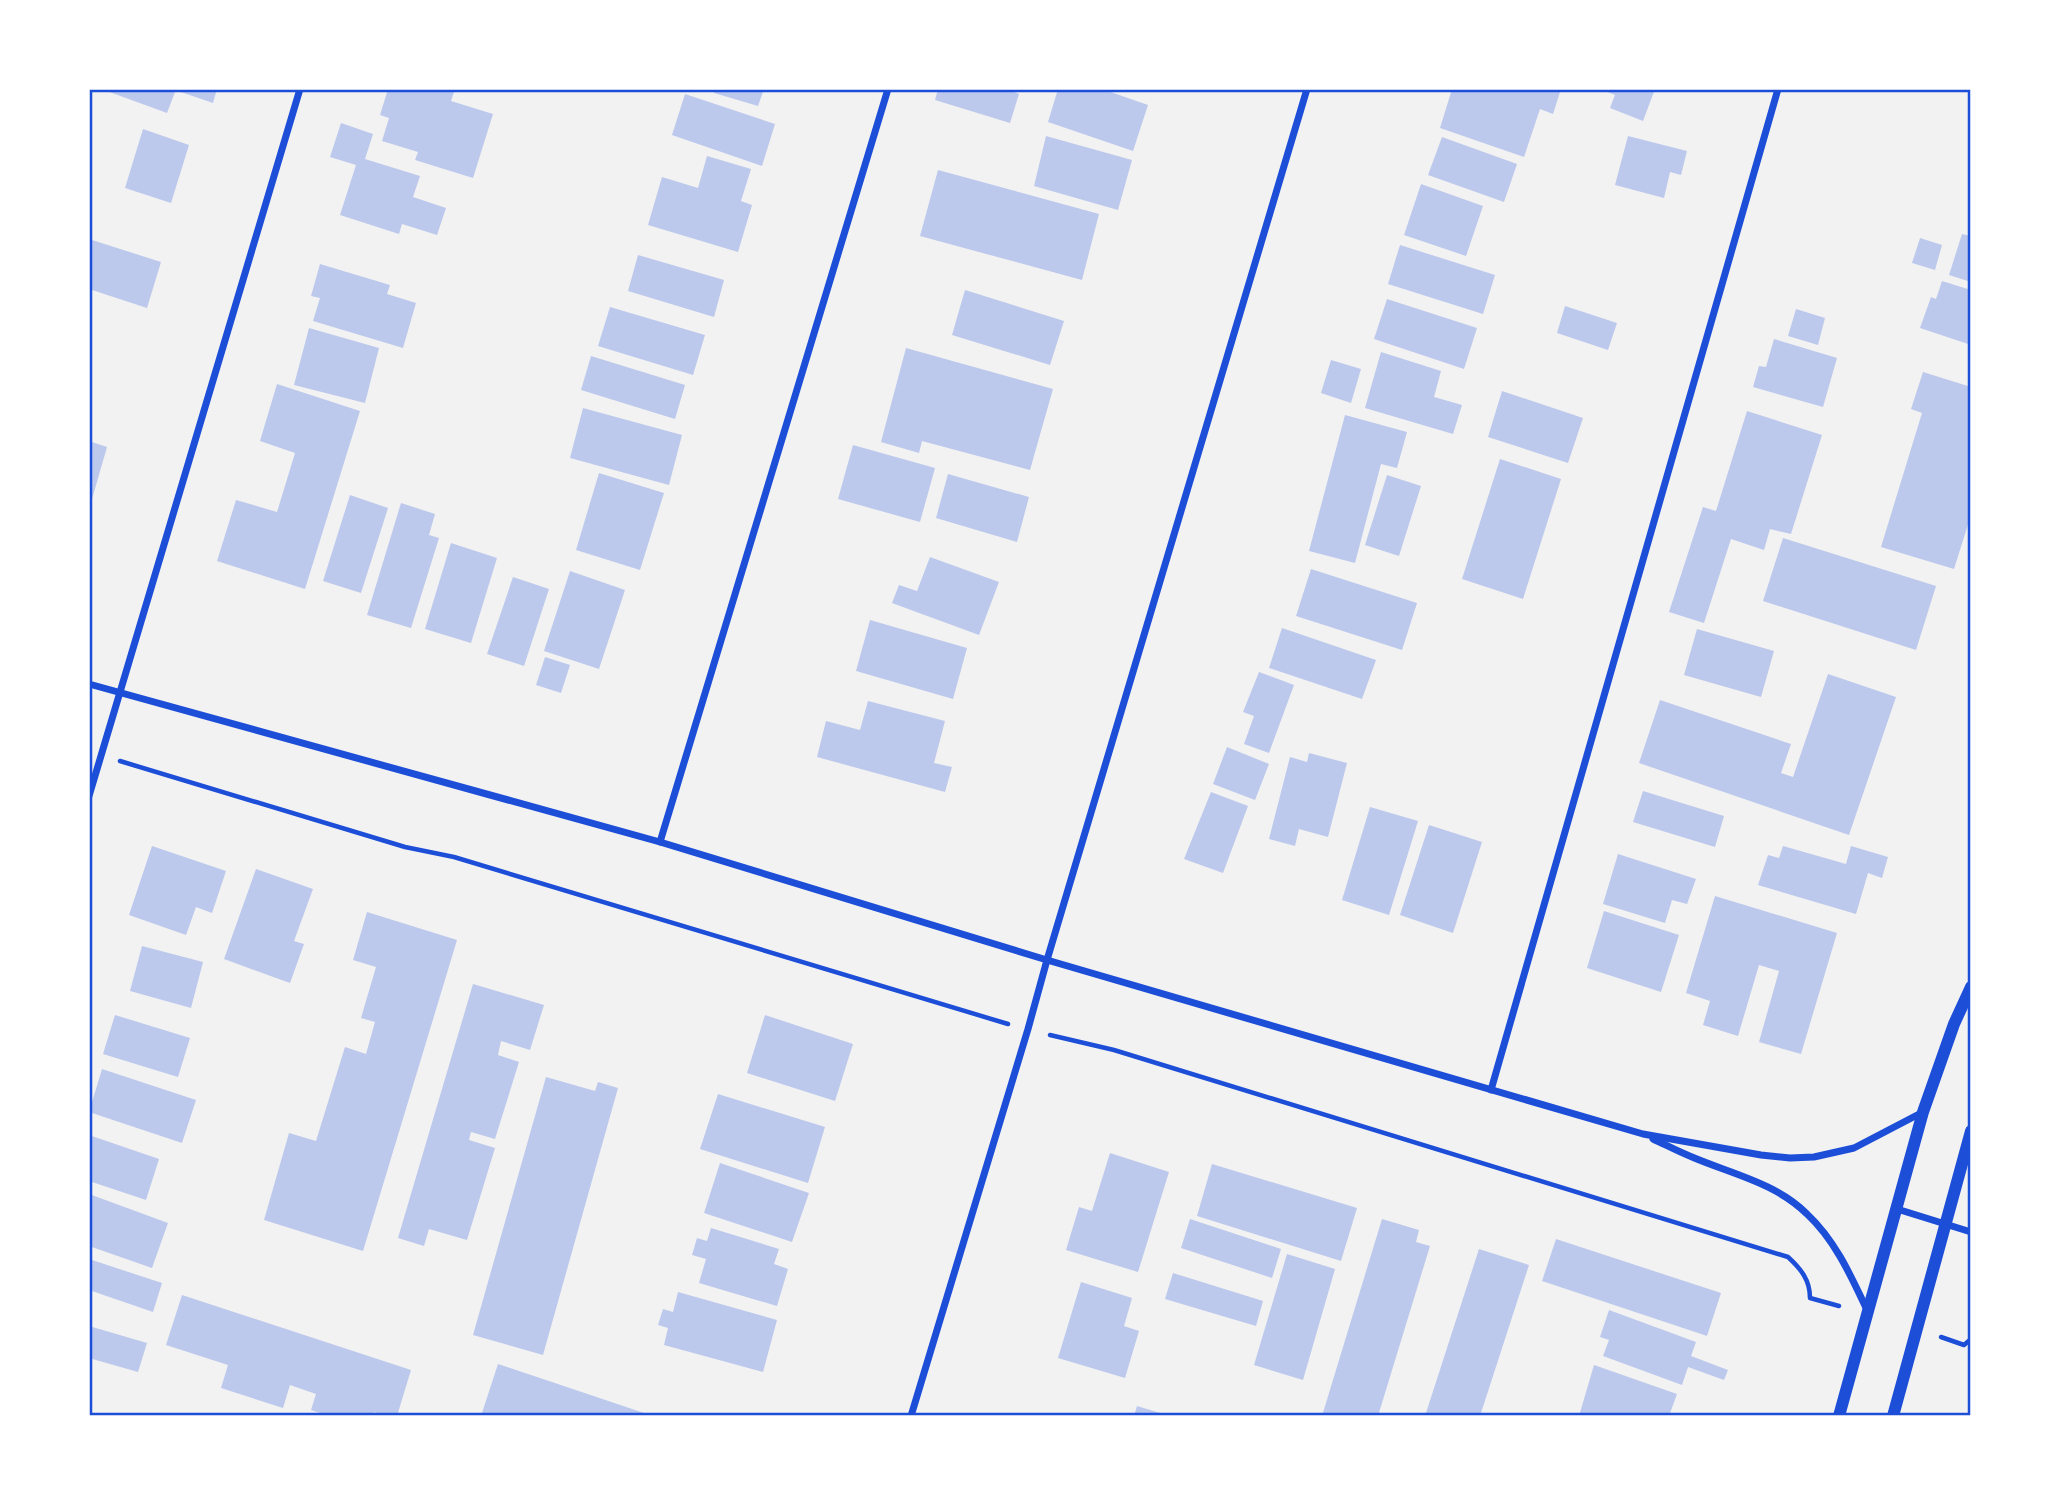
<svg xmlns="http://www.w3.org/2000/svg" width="2060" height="1505" viewBox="0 0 2060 1505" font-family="'PT Sans Narrow',sans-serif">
  <rect width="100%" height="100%" fill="#f2f2f2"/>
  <g fill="#bdc9ec">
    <path d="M169 89 175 92 167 113 104 90Z"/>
    <path d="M172 89H217L213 103Z"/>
    <path d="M388 89H455L451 101 493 114 473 178 415 160 418 152 382 141 389 118 380 115Z"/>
    <path d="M715 89H764L758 106 714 93Z"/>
    <path d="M938 89H1008L1019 94 1010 123 935 100Z"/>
    <path d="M1058 89H1102L1148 105 1133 151 1048 122Z"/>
    <path d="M1452 89H1561L1553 114 1540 109 1524 157 1440 128Z"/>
    <path d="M1606 89H1655L1643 121 1610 108 1615 95 1605 91Z"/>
    <path d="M685 94 775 124 762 166 672 135Z"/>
    <path d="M341 123 373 134 365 159 420 176 413 197 446 208 437 235 402 224 399 234 340 215 356 165 330 157Z"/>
    <path d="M143 129 189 145 171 203 125 188Z"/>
    <path d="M1046 136 1132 160 1118 210 1034 186Z"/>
    <path d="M1628 136 1687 151 1681 175 1670 172 1664 198 1615 185Z"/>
    <path d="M1442 137 1517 164 1504 202 1428 175Z"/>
    <path d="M707 156 751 169 741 201 752 205 738 252 648 225 662 177 698 188Z"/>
    <path d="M938 170 1099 214 1082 280 920 236Z"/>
    <path d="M1421 184 1483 206 1466 256 1404 235Z"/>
    <path d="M1962 234 1971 236V282L1949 275Z"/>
    <path d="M1920 238 1942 245 1935 270 1912 263Z"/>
    <path d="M89 239 161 262 147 308 89 289Z"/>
    <path d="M1400 245 1495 275 1483 314 1388 284Z"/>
    <path d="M638 255 724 280 714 317 628 291Z"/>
    <path d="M320 264 390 285 387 294 416 303 403 348 313 321 320 298 311 296Z"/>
    <path d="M1942 281 1971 290V345L1920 328 1931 297 1936 299Z"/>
    <path d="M965 290 1064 321 1050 365 952 335Z"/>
    <path d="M1387 299 1477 328 1464 369 1374 339Z"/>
    <path d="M1565 306 1617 323 1608 350 1557 333Z"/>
    <path d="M610 307 705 335 693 375 598 346Z"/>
    <path d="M1796 309 1825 318 1818 345 1788 336Z"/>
    <path d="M309 328 379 348 365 403 294 385Z"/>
    <path d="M1774 339 1837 358 1823 407 1753 387 1759 366 1766 367Z"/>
    <path d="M906 348 1053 389 1030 470 922 441 919 453 881 442Z"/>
    <path d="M1381 352 1441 371 1434 397 1462 405 1453 434 1365 408Z"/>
    <path d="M591 356 685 385 675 419 581 390Z"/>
    <path d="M1331 360 1361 369 1351 403 1321 393Z"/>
    <path d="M1923 372 1971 387V515L1954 569 1881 547 1922 413 1911 409Z"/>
    <path d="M277 384 360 411 305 589 217 561 236 500 277 512 295 453 260 441Z"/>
    <path d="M1502 391 1583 418 1568 463 1488 437Z"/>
    <path d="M583 408 682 435 669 485 570 458Z"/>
    <path d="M1747 411 1822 435 1791 534 1770 529 1764 550 1731 539 1704 623 1669 612 1703 507 1716 511Z"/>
    <path d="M1345 415 1407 432 1397 468 1381 464 1355 563 1309 551Z"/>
    <path d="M89 441 107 447 90 506H89Z"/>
    <path d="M853 445 935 468 920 522 838 499Z"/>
    <path d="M1500 459 1561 479 1523 599 1462 579Z"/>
    <path d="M599 473 664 493 640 570 576 550Z"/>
    <path d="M948 474 1029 497 1017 542 936 518Z"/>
    <path d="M1387 475 1421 486 1399 556 1365 545Z"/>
    <path d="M350 495 388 508 361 593 323 581Z"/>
    <path d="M401 503 435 514 429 535 439 538 411 628 367 615Z"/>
    <path d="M1783 538 1936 586 1916 650 1763 601Z"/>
    <path d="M451 543 497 558 471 643 425 629Z"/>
    <path d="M930 557 999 582 979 635 892 603 899 585 917 591Z"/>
    <path d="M1311 569 1417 603 1402 650 1296 616Z"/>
    <path d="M570 571 625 590 599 669 544 651Z"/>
    <path d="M513 577 549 589 524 666 487 654Z"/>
    <path d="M870 620 967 648 953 699 856 671Z"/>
    <path d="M1282 628 1376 660 1362 699 1269 668Z"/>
    <path d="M1697 629 1774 651 1761 697 1684 675Z"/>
    <path d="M545 657 570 665 561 693 536 685Z"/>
    <path d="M1259 672 1294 685 1269 753 1244 744 1254 716 1243 712Z"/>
    <path d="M1828 674 1896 697 1849 835 1639 763 1660 700 1791 744 1781 773 1793 777Z"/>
    <path d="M868 701 945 721 934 763 952 767 945 792 817 757 826 721 860 730Z"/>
    <path d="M1227 747 1269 764 1255 800 1213 784Z"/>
    <path d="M1309 753 1347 763 1328 837 1299 829 1295 846 1269 839 1290 757 1307 762Z"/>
    <path d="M1643 791 1724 816 1715 847 1633 822Z"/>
    <path d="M1211 792 1248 806 1223 873 1184 859Z"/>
    <path d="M1370 807 1418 821 1389 915 1342 900Z"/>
    <path d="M1429 825 1482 842 1453 933 1400 915Z"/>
    <path d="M152 846 226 871 212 913 196 907 186 935 129 915Z"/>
    <path d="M1783 846 1846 864 1851 846 1888 857 1882 878 1868 873 1856 914 1758 885 1768 855 1779 858Z"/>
    <path d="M1618 854 1696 879 1687 904 1672 900 1665 923 1603 904Z"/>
    <path d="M256 869 313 889 294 941 304 944 290 983 224 959Z"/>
    <path d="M1715 896 1837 933 1801 1054 1759 1042 1779 971 1759 965 1738 1036 1703 1025 1710 1001 1686 993Z"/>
    <path d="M1604 911 1679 935 1661 992 1587 968Z"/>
    <path d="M367 912 457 940 363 1251 264 1220 289 1133 316 1141 345 1047 366 1054 375 1022 361 1018 376 967 353 960Z"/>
    <path d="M142 946 203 962 191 1008 130 991Z"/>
    <path d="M473 984 544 1005 530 1050 501 1041 498 1055 519 1062 495 1139 471 1132 469 1140 495 1148 467 1240 429 1229 424 1246 398 1238Z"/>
    <path d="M115 1015 190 1038 178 1077 103 1054Z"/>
    <path d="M765 1015 853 1044 835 1101 747 1073Z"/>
    <path d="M102 1069 196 1100 182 1143 89 1112Z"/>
    <path d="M546 1077 595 1091 598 1082 618 1088 543 1355 473 1335Z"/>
    <path d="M718 1094 825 1127 808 1183 700 1149Z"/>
    <path d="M89 1135 159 1159 146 1200 89 1181Z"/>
    <path d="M1110 1153 1169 1172 1138 1272 1066 1250 1079 1207 1092 1211Z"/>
    <path d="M720 1163 809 1193 792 1242 704 1213Z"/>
    <path d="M1212 1164 1357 1208 1341 1261 1197 1216Z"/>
    <path d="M89 1194 168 1223 152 1268 89 1246Z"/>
    <path d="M1190 1219 1281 1249 1272 1278 1181 1248Z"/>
    <path d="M1382 1219 1419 1230 1416 1242 1430 1246 1378 1416H1322Z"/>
    <path d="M711 1228 779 1249 774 1264 788 1269 777 1306 699 1283 706 1259 692 1255 697 1238 707 1241Z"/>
    <path d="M1556 1239 1721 1293 1707 1336 1542 1281Z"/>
    <path d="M1479 1249 1529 1265 1480 1416H1425Z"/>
    <path d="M1287 1254 1335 1269 1303 1380 1254 1365Z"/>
    <path d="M89 1259 162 1283 153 1312 89 1290Z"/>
    <path d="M1173 1273 1263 1301 1256 1326 1165 1299Z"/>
    <path d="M1081 1282 1132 1298 1124 1326 1139 1331 1125 1378 1058 1358Z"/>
    <path d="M678 1292 777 1320 763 1372 664 1345 668 1328 658 1325 663 1309 673 1312Z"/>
    <path d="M182 1295 411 1370 397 1416H384L374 1412 372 1416H329L311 1410 316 1394 290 1385 283 1408 221 1388 228 1365 166 1345Z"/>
    <path d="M1609 1310 1696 1342 1691 1356 1728 1370 1724 1380 1688 1367 1682 1385 1603 1356 1609 1340 1600 1337Z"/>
    <path d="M89 1326 147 1343 138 1372 89 1358Z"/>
    <path d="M498 1364 650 1415V1416H481Z"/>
    <path d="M1594 1365 1677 1394 1669 1416H1579Z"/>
    <path d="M1137 1406 1167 1415V1416H1134Z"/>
  </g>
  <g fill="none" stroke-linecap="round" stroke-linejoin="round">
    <g stroke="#1d4ed8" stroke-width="4.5">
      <path d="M120 761 405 847 454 857 1008 1024"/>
      <path d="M1050 1035 1114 1050 1788 1257C1801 1269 1810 1280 1810 1298L1839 1306"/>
      <path d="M1941 1337 1964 1345 1971 1339"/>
    </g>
    <g stroke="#1d4ed8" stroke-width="7">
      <path d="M89 684 660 842 1047 960 1643 1134 1761 1155 1790 1158 1814 1157 1854 1148 1923 1112"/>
      <path d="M89 796 300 89"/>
      <path d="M660 842 888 89"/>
      <path d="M1491 1090 1778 89"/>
      <path d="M1653 1139C1666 1145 1679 1152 1692 1157 1732 1174 1776 1183 1807 1214 1835 1240 1851 1276 1867 1310"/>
      <path d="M1897 1209 1971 1232"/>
      <path d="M911 1416 1028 1029 1047 960 1307 89"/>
    </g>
    <g stroke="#1d4ed8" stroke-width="12">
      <path d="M1839 1416 1923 1112 1954 1024 1971 987"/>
      <path d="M1893 1416 1971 1131"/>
    </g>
  </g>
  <rect width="2060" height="1505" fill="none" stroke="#ffffff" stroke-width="182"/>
  <rect x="91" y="91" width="1878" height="1323" fill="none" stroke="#1d4ed8" stroke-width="2.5"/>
</svg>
